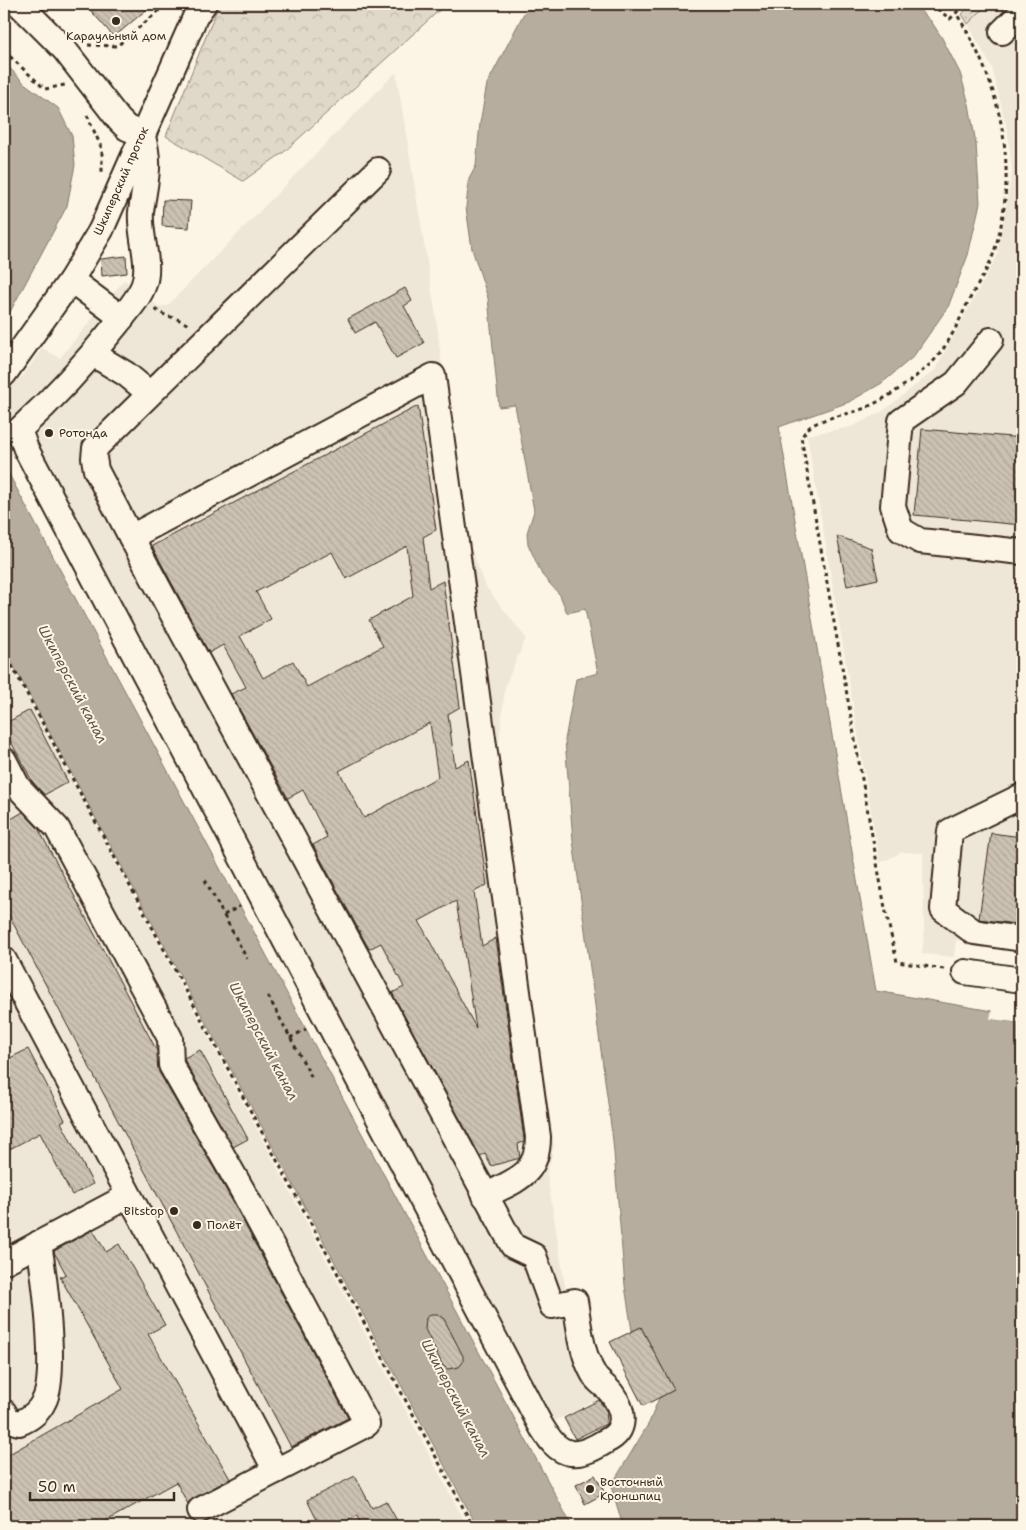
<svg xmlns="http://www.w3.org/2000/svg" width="1026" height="1530" viewBox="0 0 1026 1530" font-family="'Shantell Sans',sans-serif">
  <defs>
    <pattern id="grass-dots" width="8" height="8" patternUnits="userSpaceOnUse" patternTransform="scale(1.25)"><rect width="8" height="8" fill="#e0d8c8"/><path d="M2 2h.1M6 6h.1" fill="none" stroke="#c1baab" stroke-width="1.8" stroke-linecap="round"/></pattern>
    <pattern id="forest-crowns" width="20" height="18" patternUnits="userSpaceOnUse" patternTransform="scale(1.25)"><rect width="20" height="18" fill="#e0d8c8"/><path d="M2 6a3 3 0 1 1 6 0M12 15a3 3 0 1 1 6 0" fill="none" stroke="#c1baab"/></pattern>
    <pattern id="building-back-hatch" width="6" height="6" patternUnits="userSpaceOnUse" patternTransform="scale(1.25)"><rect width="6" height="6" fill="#ccc2b3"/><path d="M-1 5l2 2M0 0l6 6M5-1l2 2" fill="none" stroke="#b0a79a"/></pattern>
  </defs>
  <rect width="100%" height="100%" fill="#fcf5e5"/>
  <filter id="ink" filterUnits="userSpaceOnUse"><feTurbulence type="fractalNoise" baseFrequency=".02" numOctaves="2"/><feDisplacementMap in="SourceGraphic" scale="10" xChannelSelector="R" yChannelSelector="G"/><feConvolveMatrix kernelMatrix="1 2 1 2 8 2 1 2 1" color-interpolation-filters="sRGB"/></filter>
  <g filter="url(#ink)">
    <g fill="#eee6d6">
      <path d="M988 4H1022V950L956 940 954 957 922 954 924 935 923 853 902 852 880 863 807 435 851 427 883 411 935 370 997 256 1012 172 1008 133 992 68 968 24Z"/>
      <path d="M396 72 436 317 461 522 486 587 526 638 505 686 498 754 554 1145 547 1174 576 1354 598 1399 533 1432 4 436V392L24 375 42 348 60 358 124 280 158 306H167Z"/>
      <path d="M4 654 81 797 467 1526H4Z"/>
    </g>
    <path fill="url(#grass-dots)" stroke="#8e8173" d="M972 4H988L968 24 962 14Z"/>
    <path fill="url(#forest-crowns)" stroke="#8e8173" d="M219 4H446L284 152 243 181 166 136Z"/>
    <g fill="#b7ad9e" stroke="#85796b">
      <path d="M534 4H913L931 21 942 38 960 73 969 104 976 144 980 203 968 255 948 307 913 357 882 383 849 402 779 427 876 991 992 1011 991 1019 1022 1023V1526H623L611 1486 649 1423 659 1398 674 1390 641 1327 632 1331 625 1286 613 1141 573 840 565 740 576 679 598 673 585 609 567 613 560 595 542 575 528 544 527 533 534 511 515 405 499 407 488 298 472 249 466 207 469 179 476 166 480 123 487 84 524 13Z"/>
      <path d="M4 62 24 83 58 108 72 136 75 165 67 206 4 323Z"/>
      <path d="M4 465 572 1526H477L4 648Z"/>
    </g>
    <path fill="#fcf5e5" d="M992 1008 993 1016 1022 1021V1023L990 1019Z"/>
    <g fill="url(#building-back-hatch)" stroke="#3b2a1e" fill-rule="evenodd">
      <path d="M85 4H153L114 37Z"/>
      <path d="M163 200 191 201 189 228 162 226Z"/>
      <path d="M126 256 127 273 102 276 101 259Z"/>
      <path d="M405 288 412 301 404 306 424 343 396 358 375 322 355 333 348 319Z"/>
      <path d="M418 406 436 530 423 537 429 588 443 581 460 707 448 714 455 767 469 760 487 885 474 892 482 946 496 938 524 1139V1142L518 1144 520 1158 491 1166 485 1154 480 1156 392 993 404 987 381 943 369 949 313 845 327 837 303 790 288 798 231 694 246 687 223 645 209 653 152 546ZM407 546 413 596 369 620 383 646 307 687 293 661 263 678 240 636 271 619 256 592 332 552 346 579ZM430 723 438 777 364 818 339 771ZM456 901 476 1028 419 921Z"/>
      <path d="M922 429 1022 438V525L914 515Z"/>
      <path d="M837 536 871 548 878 579 847 586Z"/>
      <path d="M30 710 68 782 44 795 32 781 4 729V724Z"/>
      <path d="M23 812 38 828 157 1051 159 1072 233 1202 348 1418 291 1447 4 906V823Z"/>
      <path d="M991 833 1022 837V925L979 919Z"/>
      <path d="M28 1049 65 1120 61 1122 93 1184 72 1195 40 1133 4 1152V1061Z"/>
      <path d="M200 1050 248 1139 233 1147 185 1061 184 1058Z"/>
      <path d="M93 1230 106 1252 119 1244 165 1325 148 1334 230 1479 194 1498 188 1504 176 1482 97 1526H4V1457L123 1389 60 1277 66 1274 55 1254 54 1251Z"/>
      <path d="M431 1314H437L444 1319 463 1356V1362L459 1367 448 1369 443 1366 425 1329 426 1318Z"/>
      <path d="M641 1327 674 1390 643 1406 610 1342Z"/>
      <path d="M599 1400 607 1412 606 1424 575 1439 564 1418Z"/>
      <path d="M595 1475 605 1493 585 1504 576 1485Z"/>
      <path d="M355 1476 372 1508 386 1501 400 1526H362L357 1516 336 1526H320L307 1500Z"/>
    </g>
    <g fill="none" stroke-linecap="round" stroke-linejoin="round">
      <g stroke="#3b2a1e" stroke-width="28">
        <g id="minor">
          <path d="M19 4 64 49 119 120 127 128 142 134C152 165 145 181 141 212 139 235 151 262 144 284 139 299 126 312 117 324 86 363 55 397 19 430L26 449 541 1426C548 1437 556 1451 571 1453 583 1455 596 1447 606 1441 627 1431 625 1411 612 1394 608 1388 601 1384 596 1378 592 1372 588 1363 586 1357 580 1340 578 1319 575 1301L552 1306 534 1256 513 1246 131 537"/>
          <path d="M1002 32 1022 12"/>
          <path d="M378 170 95 448 94 458 96 470 131 537 433 376 538 1137C538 1176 515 1180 485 1196"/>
          <path d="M71 280 122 318"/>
          <path d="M991 340 956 383 901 421 893 506 901 530 920 541 1022 552"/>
          <path d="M93 354 126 374 149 393"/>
          <path d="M4 374 71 280 101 230 196 15 204 4"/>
          <path d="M4 760 18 787 57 828 170 1038 171 1065 245 1195 367 1424 200 1510"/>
          <path d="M1022 796 950 831 943 909 974 932 1022 939"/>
          <path d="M4 960 276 1471"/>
          <path d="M965 972 1022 980"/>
          <path d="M4 1262 128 1196"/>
          <path d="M4 1412 8 1420 19 1423C30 1419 39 1412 44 1401 58 1375 44 1275 39 1243"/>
        </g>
      </g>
      <g stroke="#3b2a1e" stroke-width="3" stroke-dasharray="4 4" stroke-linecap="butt">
        <path d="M931 4 950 19 965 4"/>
        <path d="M88 45 117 46 167 4"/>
        <path d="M4 51 45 89 65 85"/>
        <path d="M87 115 102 149V173"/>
        <path d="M155 309C165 318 180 317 189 326"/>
        <path d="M4 651 473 1526"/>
        <path d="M205 880 247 959"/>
        <path d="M224 915 240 906"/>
        <path d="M944 969 897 962 885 908 801 437C804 434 808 428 811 426 827 416 849 415 865 408 888 398 910 382 928 366 945 353 959 321 968 302 976 287 987 271 993 255 1021 171 1002 86 956 13"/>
        <path d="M268 996 312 1078"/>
        <path d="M290 1038 306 1029"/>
      </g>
      <use href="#minor" stroke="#fcf5e5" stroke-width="24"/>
    </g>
  </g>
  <g fill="#3b2a1e" stroke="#fcf5e5" stroke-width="2">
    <circle cx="116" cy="21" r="5"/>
    <circle cx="49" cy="433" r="5"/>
    <circle cx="174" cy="1211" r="5"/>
    <circle cx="197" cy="1225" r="5"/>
    <circle cx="590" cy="1489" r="5"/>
  </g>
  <g text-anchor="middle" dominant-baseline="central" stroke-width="4" stroke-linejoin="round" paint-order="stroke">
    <g font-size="12" fill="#3b2a1e" stroke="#fcf5e5" text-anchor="start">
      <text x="116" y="36" text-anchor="middle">Караульный дом</text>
      <text x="59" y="433">Ротонда</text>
      <text x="164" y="1211" text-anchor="end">Bitstop</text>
      <text x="207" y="1225">Полёт</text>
      <text x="600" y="1482">Восточный<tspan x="600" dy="14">Кроншпиц</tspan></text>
    </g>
    <g font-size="12" fill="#3b2a1e" stroke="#fcf5e5">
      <text transform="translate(121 181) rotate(-66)">Шкиперский проток</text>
    </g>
    <g font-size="14" font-style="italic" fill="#605144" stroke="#fcf5e5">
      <text transform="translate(73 684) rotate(62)">Шкиперский канал</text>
      <text transform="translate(264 1041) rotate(62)">Шкиперский канал</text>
      <text transform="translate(456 1398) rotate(62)">Шкиперский канал</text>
    </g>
  </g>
  <rect width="1026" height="1530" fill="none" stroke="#fcf5e5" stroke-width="20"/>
  <rect x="10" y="10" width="1006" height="1510" fill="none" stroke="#3b2a1e" stroke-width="2" filter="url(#ink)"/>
  <path d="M30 1492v8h144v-8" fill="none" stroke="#3b2a1e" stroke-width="2.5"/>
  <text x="38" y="1492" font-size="15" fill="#3b2a1e" stroke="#fcf5e5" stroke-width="4" paint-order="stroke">50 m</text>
</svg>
